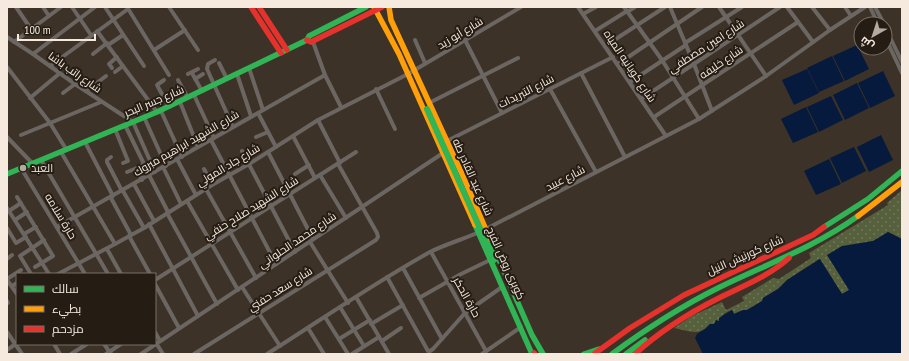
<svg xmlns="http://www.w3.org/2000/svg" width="909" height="361" viewBox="0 0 909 361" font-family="'PT Sans Narrow',Cairo,sans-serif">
  <defs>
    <pattern id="park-dots" width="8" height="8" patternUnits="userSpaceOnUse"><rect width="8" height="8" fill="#56603c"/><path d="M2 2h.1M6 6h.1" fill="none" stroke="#6f7758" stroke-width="1.8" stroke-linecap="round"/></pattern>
  </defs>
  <rect width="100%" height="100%" fill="#3d3227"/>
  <path fill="url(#park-dots)" d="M902 190V239L888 232 875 241 867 242 849 290 842 294 819 259 787 280 778 289 763 298 762 301 747 310H743L734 314 732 310C726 312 721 315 719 321H716L714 324H710C699 337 689 331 674 328L692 316 722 302 726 310 744 301 742 297 773 278 779 279 811 258 809 253 888 205 887 203Z"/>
  <g fill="#051a3d">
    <path d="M857 45 869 69 845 81 833 56Z"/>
    <path d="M832 56 844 81 819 92 807 68Z"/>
    <path d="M807 69 819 93 794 105 782 80Z"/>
    <path d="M883 71 895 96 870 108 858 83Z"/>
    <path d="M857 83 869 108 845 120 833 95Z"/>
    <path d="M831 96 843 120 819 132 807 107Z"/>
    <path d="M806 107 818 132 793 143 781 119Z"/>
    <path d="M881 135 893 160 869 172 857 147Z"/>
    <path d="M854 147 866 171 842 183 830 158Z"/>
    <path d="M829 159 841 184 816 195 804 171Z"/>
    <path d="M888 232 902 239V354H703L695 338 697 334 705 329 710 324H714L716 320 719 321V318L732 310 734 314 743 310H747L762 301 763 298 778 289 787 280 820 259 842 294 849 290 827 255 842 246 873 241Z"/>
  </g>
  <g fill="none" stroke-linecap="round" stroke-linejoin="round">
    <g stroke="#6b6662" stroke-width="4">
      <path d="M16 7 31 29"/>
      <path d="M43 7 49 16"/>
      <path d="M72 7 91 35"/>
      <path d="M105 7 144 66"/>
      <path d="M127 7 169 75"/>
      <path d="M169 7 198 50"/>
      <path d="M578 7 666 136"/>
      <path d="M624 7 662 60 699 119"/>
      <path d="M670 7 694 64 712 111"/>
      <path d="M719 7 766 76"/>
      <path d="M787 7 813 42"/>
      <path d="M812 7 830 30"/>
      <path d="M845 7 851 16"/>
      <path d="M870 7 878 24"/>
      <path d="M875 7 884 24"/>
      <path d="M627 12 635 7"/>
      <path d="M583 14 596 7"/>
      <path d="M885 27 902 62"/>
      <path d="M97 31 157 112"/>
      <path d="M595 31 627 11"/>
      <path d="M7 37 33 54 75 84 133 122"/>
      <path d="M885 37 902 73"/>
      <path d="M415 40 425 63"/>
      <path d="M465 40 502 113"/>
      <path d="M14 42 61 7"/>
      <path d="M313 42 325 75 341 107"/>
      <path d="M685 43 742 7"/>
      <path d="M108 45 123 35"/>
      <path d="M605 46 665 7"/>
      <path d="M154 50 185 30"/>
      <path d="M33 54 95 7"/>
      <path d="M93 54 107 43"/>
      <path d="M215 60 208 64 207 69 233 127"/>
      <path d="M219 63 227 79"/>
      <path d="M618 64 702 7"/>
      <path d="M50 66 128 9"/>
      <path d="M7 67 50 123 66 149"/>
      <path d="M112 68 109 64 117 57"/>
      <path d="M249 68 263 110"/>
      <path d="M115 72 123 66"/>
      <path d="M192 73 202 91"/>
      <path d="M581 73 625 157"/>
      <path d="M188 74 198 69"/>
      <path d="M237 74 251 116"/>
      <path d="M195 79 203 74"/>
      <path d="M164 80 157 85 169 107"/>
      <path d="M178 80 188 98"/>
      <path d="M630 82 686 45"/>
      <path d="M376 89 395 129"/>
      <path d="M550 89 596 172"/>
      <path d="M86 91 106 76"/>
      <path d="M63 93 75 84"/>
      <path d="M194 95 214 138"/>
      <path d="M30 98 60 73"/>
      <path d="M641 99 780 7"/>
      <path d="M180 102 198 147"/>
      <path d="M429 103 518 58"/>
      <path d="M161 111 182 157"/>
      <path d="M258 113 276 147"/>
      <path d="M144 117 166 166"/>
      <path d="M654 117 798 22"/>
      <path d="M318 120 340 163"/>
      <path d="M133 122 155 172"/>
      <path d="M125 125 144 164 137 168 142 180"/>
      <path d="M115 129 128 161 123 163"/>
      <path d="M21 135 101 102"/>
      <path d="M293 136 315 178"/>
      <path d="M7 137 32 163"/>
      <path d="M256 137 268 132"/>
      <path d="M211 140 276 264"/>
      <path d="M447 141 613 57"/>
      <path d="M85 142 113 196"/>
      <path d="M242 151 295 252"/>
      <path d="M61 152 115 244"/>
      <path d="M268 152 313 239"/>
      <path d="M111 157 107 160V162L122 191"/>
      <path d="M177 159 196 195"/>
      <path d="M41 160 108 274"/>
      <path d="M163 167 181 204"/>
      <path d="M21 168 85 274"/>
      <path d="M204 169 212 185"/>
      <path d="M127 172 137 168"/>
      <path d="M295 174 309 165"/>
      <path d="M149 175 168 212"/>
      <path d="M320 175 346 218"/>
      <path d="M134 184 154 221"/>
      <path d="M206 189 256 278"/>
      <path d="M123 191 144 228"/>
      <path d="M17 197 53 256 35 267"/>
      <path d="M111 198 131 235"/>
      <path d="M187 201 238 290"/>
      <path d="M7 208 49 274"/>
      <path d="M9 211 21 203"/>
      <path d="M167 213 217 304"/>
      <path d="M15 220 27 212"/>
      <path d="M149 224 198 316"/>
      <path d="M57 227 325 75"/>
      <path d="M7 228 16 243 26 237"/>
      <path d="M24 234 36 227"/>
      <path d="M129 236 150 274"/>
      <path d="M310 242 348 303"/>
      <path d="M107 249 121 274"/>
      <path d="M431 252 486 351"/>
      <path d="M7 259 12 255"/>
      <path d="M403 268 442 339"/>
      <path d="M31 274 20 256 44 240"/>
      <path d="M58 274 115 244 144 228 212 185 249 164 318 120 408 74 521 7"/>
      <path d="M387 277 428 351H430L433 349 465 313 502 287"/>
      <path d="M7 279 21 270"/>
      <path d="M7 280 17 294"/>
      <path d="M155 280 356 152"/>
      <path d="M155 284 179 328"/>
      <path d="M12 286 17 283"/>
      <path d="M242 287 280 346"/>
      <path d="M356 297 389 354"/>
      <path d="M419 298 461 274 490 260"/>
      <path d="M7 301 8 303"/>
      <path d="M340 307 364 346"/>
      <path d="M325 317 348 354"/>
      <path d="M371 324 403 305"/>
      <path d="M308 328 324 354"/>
      <path d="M7 332 22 354"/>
      <path d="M155 332 160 341"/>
      <path d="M339 339 370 320"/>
      <path d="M382 341 401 328"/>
      <path d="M156 343 163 354"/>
      <path d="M54 344 60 354"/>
      <path d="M104 344 111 354"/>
      <path d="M7 350 17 343"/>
      <path d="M71 354 87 344"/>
      <path d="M106 354 121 344"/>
      <path d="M141 354 443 153"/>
      <path d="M194 354 376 240 378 237 377 233 338 164"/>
      <path d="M267 354C321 320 374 283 430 252 448 243 468 238 486 229L699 119 766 76 830 30 865 7"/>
      <path d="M352 354 379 337"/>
      <path d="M482 354 521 327"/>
    </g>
    <g stroke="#30b455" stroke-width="5.5">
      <path d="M7 174 157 112 307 40 309 36 366 7"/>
      <path d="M475 225 532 354"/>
      <path d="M824 227 868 199 902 171"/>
      <path d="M490 239 532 335 543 354"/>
      <path d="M584 354 599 349"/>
      <path d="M612 354C646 329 680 307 718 288 765 265 815 247 858 216"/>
      <path d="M626 354 645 340"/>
    </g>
    <g stroke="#ff9f0a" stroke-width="5.5">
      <path d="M374 7 399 54 475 225"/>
      <path d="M389 7 391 20 462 174 490 239"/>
      <path d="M858 216 902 182"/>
    </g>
    <g stroke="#e5322d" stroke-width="5.5">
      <path d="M251 7 281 53"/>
      <path d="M259 7 287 50"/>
      <path d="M307 40 311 42 382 7"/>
      <path d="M534 353 535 354"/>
      <path d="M594 354 630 328 684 295 813 235 824 227"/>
      <path d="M635 354C660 331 689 313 719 298 743 286 769 276 789 258"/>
    </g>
    <path stroke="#30b455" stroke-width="6" d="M427 109 494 260"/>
  </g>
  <circle fill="#b5aa9e" stroke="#251d14" stroke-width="1.5" cx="23" cy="168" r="4"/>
  <g text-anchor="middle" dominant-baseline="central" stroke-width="4" stroke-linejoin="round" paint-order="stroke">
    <g font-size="11" fill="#f6eade" stroke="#251d14">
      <text transform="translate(460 33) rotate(-31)">شارع أبو زيد</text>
      <text transform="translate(706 46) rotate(-33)">شارع امين مصطفي</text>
      <text transform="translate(721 62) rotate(-34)">شارع خليفه</text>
      <text transform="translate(630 66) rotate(56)">شارع كوبانيه المياه</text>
      <text transform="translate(75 72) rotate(35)">شارع راتب باشا</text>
      <text transform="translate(526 91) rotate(-27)">شارع التبريدات</text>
      <text transform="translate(154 101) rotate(-23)">شارع جسر البحر</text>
      <text transform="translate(186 143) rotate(-30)">شارع الشهيد ابراهيم مبروك</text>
      <text transform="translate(228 165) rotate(-31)">شارع جاد المولي</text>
      <text transform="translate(473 177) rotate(66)">شارع عبد القادر طه</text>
      <text transform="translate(565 178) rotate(-27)">شارع عبيد</text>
      <text transform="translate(251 208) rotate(-32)">شارع الشهيد صلاح حنفي</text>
      <text transform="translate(61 216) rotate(59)">حارة سلامه</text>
      <text transform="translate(297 240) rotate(-34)">شارع محمد الحلواني</text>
      <text transform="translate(745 255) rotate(-24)">شارع كورنيش النيل</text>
      <text transform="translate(506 263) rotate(66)">كوبرى روض الفرج</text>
      <text transform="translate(280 289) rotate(-32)">شارع سعد حفني</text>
      <text transform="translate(467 297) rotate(61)">حارة الحكر</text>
    </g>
    <g font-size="11" fill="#f6eade" stroke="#251d14" text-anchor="start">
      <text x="31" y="168">العبد</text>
    </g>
  </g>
  <rect width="909" height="361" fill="none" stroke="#f6eade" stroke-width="16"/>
  <rect x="16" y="273" width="140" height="72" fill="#251d14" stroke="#796f65"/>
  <rect x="24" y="286" width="20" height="6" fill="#30b455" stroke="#796f65"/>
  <text x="52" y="293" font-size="12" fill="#f6eade">سالك</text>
  <rect x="24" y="306" width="20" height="6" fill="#ff9f0a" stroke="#796f65"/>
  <text x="52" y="313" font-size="12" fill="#f6eade">بطيء</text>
  <rect x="24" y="326" width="20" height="6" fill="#e5322d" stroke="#796f65"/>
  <text x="52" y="333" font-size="12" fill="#f6eade">مزدحم</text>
  <g transform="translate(873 36) rotate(219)"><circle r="19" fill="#251d14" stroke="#796f65"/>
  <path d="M0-3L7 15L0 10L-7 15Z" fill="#b5aa9e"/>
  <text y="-6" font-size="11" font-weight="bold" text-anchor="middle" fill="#f6eade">ش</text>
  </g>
  <path d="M18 34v6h77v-6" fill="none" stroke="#f6eade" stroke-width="2"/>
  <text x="24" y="34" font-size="12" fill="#f6eade" stroke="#251d14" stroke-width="3" paint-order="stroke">100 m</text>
</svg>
